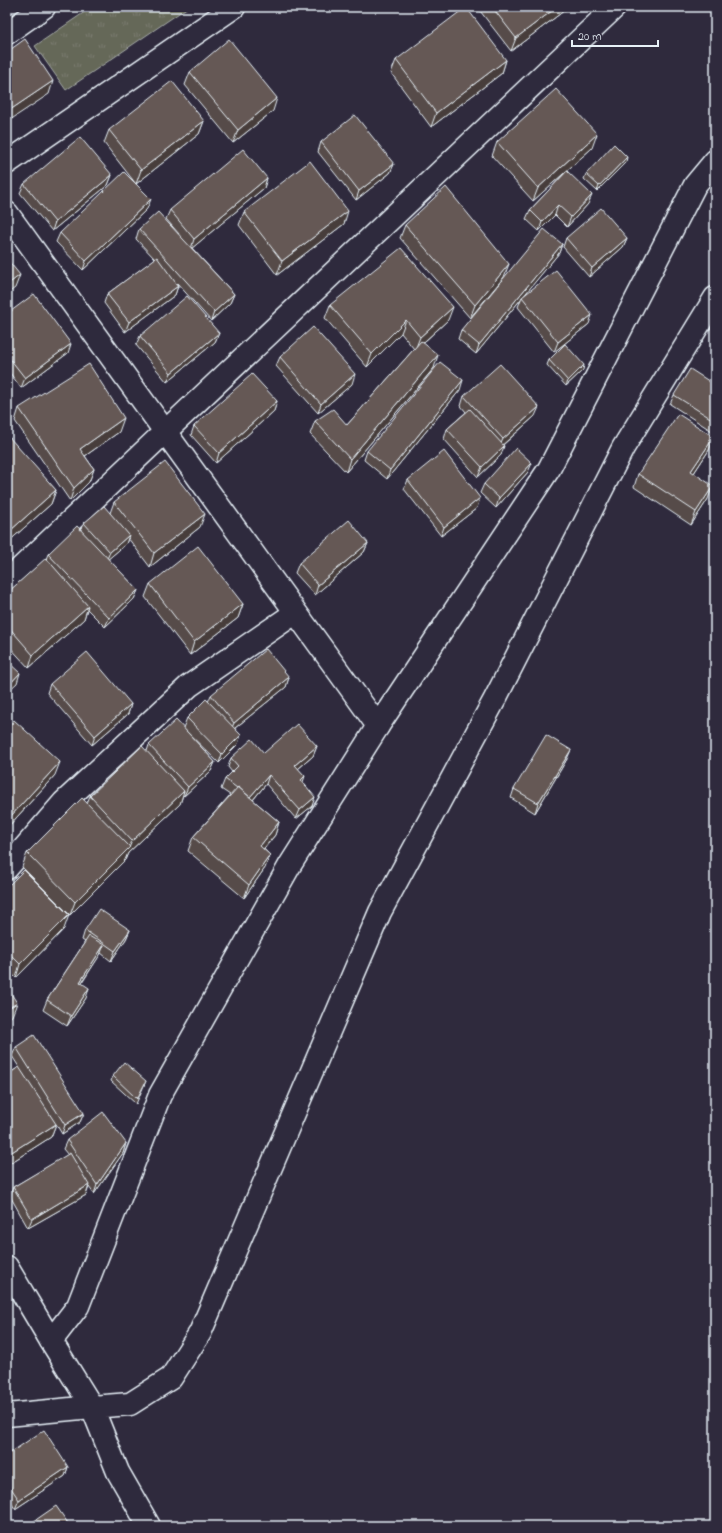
<svg xmlns="http://www.w3.org/2000/svg" width="722" height="1533" viewBox="0 0 722 1533" font-family="'Indie Flower',sans-serif">
  <defs>
    <pattern id="park-tufts" width="24" height="20" patternUnits="userSpaceOnUse"><rect width="24" height="20" fill="#656758"/><path d="M3 7l-1-3M5 7V3M7 7l1-3M15 17l-1-3M17 17v-4M19 17l1-3" fill="none" stroke="#7b7d71"/></pattern>
  </defs>
  <rect width="100%" height="100%" fill="#2f2a3d"/>
  <filter id="ink" filterUnits="userSpaceOnUse"><feTurbulence type="fractalNoise" baseFrequency=".025" numOctaves="2"/><feDisplacementMap in="SourceGraphic" scale="8" xChannelSelector="R" yChannelSelector="G"/><feConvolveMatrix kernelMatrix="1 2 1 2 8 2 1 2 1" color-interpolation-filters="sRGB"/></filter>
  <g filter="url(#ink)">
    <path fill="url(#park-tufts)" stroke="#a6aca8" d="M92 7H188L66 90 35 46Z"/>
    <g fill="none" stroke-linecap="round" stroke-linejoin="round">
      <g stroke="#e8f1f8" stroke-width="25">
        <g id="street">
          <path d="M7 163 234 7"/>
          <path d="M7 213 378 726"/>
          <path d="M7 581 615 7"/>
          <path d="M7 868 64 802 189 686 295 613"/>
          <path d="M7 1267 51 1341 92 1407 7 1415"/>
          <path d="M51 1341 78 1306 160 1095 290 865 378 726 549 469 695 185 715 161"/>
          <path d="M149 1526 118 1472 92 1407 130 1404 171 1378 200 1333 380 912 495 699 623 448 715 298"/>
        </g>
      </g>
      <g stroke="#e8f1f8" stroke-width="25">
        <path id="secondary" d="M7 33 44 7"/>
      </g>
      <use href="#street" stroke="#2f2a3d" stroke-width="22"/>
      <use href="#secondary" stroke="#2f2a3d" stroke-width="22"/>
    </g>
    <g fill="#574c48" stroke="#e8f1f8">
      <path d="M477 7H569L511 51Z"/>
      <path d="M396 60H506L502 73 431 127 391 73Z"/>
      <path d="M190 72 273 111 233 143 185 85Z"/>
      <path d="M204 121 199 134 136 184 104 143 109 130Z"/>
      <path d="M321 142 394 164 390 173 356 200 318 152Z"/>
      <path d="M497 142 592 148 533 201 492 156Z"/>
      <path d="M626 162 597 191 584 179 586 174Z"/>
      <path d="M567 171 588 204 567 227 555 215 539 231 526 219 530 210Z"/>
      <path d="M112 175 108 185 52 231 20 193 24 184Z"/>
      <path d="M267 178 264 188 192 248 234 294 230 303 211 321 177 283 178 286 175 295 125 332 104 303 107 294 155 259 136 239 139 229 179 234 166 219 170 210Z"/>
      <path d="M147 209 83 270 56 242 60 233Z"/>
      <path d="M244 212 344 224 277 275 239 225Z"/>
      <path d="M405 225 504 277 470 318 400 238Z"/>
      <path d="M566 238H627L623 247 589 277 563 247Z"/>
      <path d="M562 244 559 253 524 295 589 324 554 352 518 307 521 299 476 354 458 339 461 330Z"/>
      <path d="M330 305 448 320 423 343 434 368 346 472 310 434 315 421 347 425 414 349 401 333 367 367 325 318Z"/>
      <path d="M7 314 68 353 21 388 7 369Z"/>
      <path d="M219 333 215 342 167 382 136 345 140 336Z"/>
      <path d="M280 357 352 384 318 413 276 366Z"/>
      <path d="M549 360 583 370 566 386 547 365Z"/>
      <path d="M715 385V433L670 404 674 395Z"/>
      <path d="M460 390 387 479 364 460 367 451Z"/>
      <path d="M464 396 535 416 503 445 501 455 478 477 444 439 447 429 466 412 461 406Z"/>
      <path d="M277 401 274 411 216 463 191 435 194 426Z"/>
      <path d="M19 408 119 432 85 456 94 469 89 482 70 501 15 421Z"/>
      <path d="M714 437 709 450 694 473 708 499 691 525 634 487 638 474Z"/>
      <path d="M7 439 56 490 51 504 7 543Z"/>
      <path d="M528 472 496 508 480 493 484 484Z"/>
      <path d="M408 480 477 508 441 536 404 489Z"/>
      <path d="M114 502 200 527 150 567 128 538 126 544 108 559 138 590 134 599 105 627 87 609 84 619 29 668 7 644V593L46 559 48 554 81 530 84 523 110 513Z"/>
      <path d="M368 543 364 552 315 595 295 573 299 563Z"/>
      <path d="M150 584 243 604 238 618 190 655 145 597Z"/>
      <path d="M289 677 286 687 235 728 238 744 219 763 185 730 215 762 211 771 184 796 183 795 180 804 128 853 125 860 70 915 22 867 27 853 87 803 90 796 147 751 149 745 183 728 187 718 208 702 211 695Z"/>
      <path d="M50 684 131 704 128 714 92 745 47 693Z"/>
      <path d="M7 728 55 775 7 828Z"/>
      <path d="M317 746 313 756 298 769 305 776 303 782 312 806 296 819 266 784 253 800 279 822 275 835 264 849 270 855 265 868 244 898 188 851 193 837 230 795 221 789 225 779 232 772 228 767 231 758 264 753Z"/>
      <path d="M567 759 535 813 511 798 514 789Z"/>
      <path d="M7 887 64 929 16 978 7 969Z"/>
      <path d="M85 930H130L126 939 111 961 101 953 82 983 86 998 67 1026 43 1010 47 1000 85 942 82 940Z"/>
      <path d="M16 1047 84 1113 80 1122 62 1134 56 1124 51 1137 7 1165V1075L19 1067 12 1056Z"/>
      <path d="M113 1076 146 1081 136 1104 111 1081Z"/>
      <path d="M67 1140 126 1143 123 1153 94 1194 89 1187 86 1195 28 1228 10 1196 13 1187 68 1155 63 1149Z"/>
      <path d="M7 1455 68 1467 65 1476 15 1509 7 1496Z"/>
    </g>
    <g fill="#473e3b" stroke="#e8f1f8">
      <path d="M557 7H569L511 51 516 38Z"/>
      <path d="M506 60 502 73 431 127 436 113Z"/>
      <path d="M53 81 49 94 7 122V112Z"/>
      <path d="M277 98 273 111 233 143 238 130Z"/>
      <path d="M204 121 199 134 136 184 141 170Z"/>
      <path d="M597 134 592 148 533 201 538 188Z"/>
      <path d="M627 157 626 162 597 191 599 186Z"/>
      <path d="M394 164 390 173 356 200 359 191Z"/>
      <path d="M112 175 108 185 52 231 55 222Z"/>
      <path d="M267 178 264 188 191 249 194 239Z"/>
      <path d="M592 195 588 204 567 227 571 217Z"/>
      <path d="M151 199 147 209 83 270 86 261Z"/>
      <path d="M558 205 555 215 539 231 542 222Z"/>
      <path d="M348 211 344 224 277 275 282 261Z"/>
      <path d="M627 238 623 247 589 277 592 268Z"/>
      <path d="M562 244 559 253 522 298V297L521 299 476 354 479 345Z"/>
      <path d="M509 264 504 277 470 318 475 305Z"/>
      <path d="M20 275 15 288 7 294V285Z"/>
      <path d="M178 286 175 295 125 332 129 322Z"/>
      <path d="M234 294 230 303 211 321 214 312Z"/>
      <path d="M453 307 448 320 415 350 420 337Z"/>
      <path d="M592 315 589 324 554 352 558 342Z"/>
      <path d="M406 320 401 333 367 367 372 354Z"/>
      <path d="M219 333 215 342 167 382 171 373Z"/>
      <path d="M71 344 68 353 21 388 25 378Z"/>
      <path d="M438 355 434 368 346 472 350 459Z"/>
      <path d="M584 365 583 370 566 386 568 381Z"/>
      <path d="M355 374 352 384 318 413 321 404Z"/>
      <path d="M463 380 460 390 387 479 390 470Z"/>
      <path d="M277 401 274 411 216 463 219 453Z"/>
      <path d="M539 407 535 416 499 448 503 439Z"/>
      <path d="M124 418 119 432 75 463 80 449Z"/>
      <path d="M714 437 709 450 686 485 691 471Z"/>
      <path d="M504 446 501 455 478 477 482 467Z"/>
      <path d="M532 463 528 472 496 508 499 498Z"/>
      <path d="M94 469 89 482 70 501 74 488Z"/>
      <path d="M713 486 708 499 691 525 696 512Z"/>
      <path d="M56 490 51 504 7 543V540L11 530Z"/>
      <path d="M480 498 477 508 441 536 444 527Z"/>
      <path d="M205 514 200 527 150 567 154 553Z"/>
      <path d="M129 535 126 544 106 561 110 552Z"/>
      <path d="M368 543 364 552 315 595 318 585Z"/>
      <path d="M138 590 134 599 105 627 109 618Z"/>
      <path d="M243 604 238 618 190 655 194 642Z"/>
      <path d="M88 606 84 619 29 668 33 655Z"/>
      <path d="M20 673 17 683 7 692V687Z"/>
      <path d="M289 677 286 687 230 732 234 723Z"/>
      <path d="M131 704 128 714 92 745 95 736Z"/>
      <path d="M241 735 238 744 219 763 222 754Z"/>
      <path d="M317 746 313 756 292 774 295 765Z"/>
      <path d="M571 750 567 759 535 813 538 803Z"/>
      <path d="M60 762 55 775 7 828V824L10 817Z"/>
      <path d="M215 762 211 771 184 796 188 787Z"/>
      <path d="M269 775 266 784 247 807 250 797Z"/>
      <path d="M184 791 180 804 128 853 125 860 70 915 75 902 129 848 132 841Z"/>
      <path d="M315 797 312 806 296 819 300 810Z"/>
      <path d="M279 822 275 835 255 859 260 846Z"/>
      <path d="M270 855 265 868 244 898 249 885Z"/>
      <path d="M69 915 64 929 16 978 20 964Z"/>
      <path d="M130 930 126 939 111 961 115 951Z"/>
      <path d="M104 945 100 955 76 991 80 982Z"/>
      <path d="M89 988 86 998 67 1026 71 1016Z"/>
      <path d="M17 1003 12 1016 7 1020V1009Z"/>
      <path d="M84 1113 80 1122 62 1134 65 1125Z"/>
      <path d="M56 1124 51 1137 7 1165V1155Z"/>
      <path d="M126 1143 123 1153 94 1194 97 1185Z"/>
      <path d="M89 1185 86 1195 28 1228 32 1219Z"/>
      <path d="M68 1467 65 1476 15 1509 19 1500Z"/>
    </g>
    <g fill="#655854" stroke="#e8f1f8">
      <path d="M466 7 506 60 436 113 396 60Z"/>
      <path d="M492 7H557L516 38Z"/>
      <path d="M25 39 53 81 7 112V52Z"/>
      <path d="M229 39 277 98 238 130 190 72Z"/>
      <path d="M172 81 204 121 141 170 109 130Z"/>
      <path d="M556 89 597 134 538 188 497 142Z"/>
      <path d="M355 115 394 164 359 191 321 142Z"/>
      <path d="M80 137 112 175 55 222 24 184Z"/>
      <path d="M614 144 627 157 599 186 586 174Z"/>
      <path d="M243 149 267 178 194 239 170 210Z"/>
      <path d="M310 161 348 211 282 261 244 212Z"/>
      <path d="M567 171 592 195 571 217 558 205 542 222 530 210Z"/>
      <path d="M124 172 151 199 86 261 60 233Z"/>
      <path d="M446 187 509 264 475 305 405 225Z"/>
      <path d="M601 208 627 238 592 268 566 238Z"/>
      <path d="M158 212 234 294 214 312 139 229Z"/>
      <path d="M544 229 562 244 479 345 461 330Z"/>
      <path d="M401 248 453 307 420 337 406 320 372 354 330 305Z"/>
      <path d="M157 257 178 286 129 322 107 294Z"/>
      <path d="M7 259 20 275 7 285Z"/>
      <path d="M556 270 592 315 558 342 522 297Z"/>
      <path d="M34 294 71 344 25 378 7 355V314Z"/>
      <path d="M187 296 219 333 171 373 140 336Z"/>
      <path d="M313 327 355 374 321 404 280 357Z"/>
      <path d="M421 341 438 355 350 459 315 421 333 409 347 425Z"/>
      <path d="M565 344 584 365 568 381 549 360Z"/>
      <path d="M440 362 463 380 390 470 367 451Z"/>
      <path d="M89 364 124 418 80 449 94 469 74 488 19 408Z"/>
      <path d="M500 364 539 407 503 439 464 396Z"/>
      <path d="M690 369 715 385V421L674 395Z"/>
      <path d="M252 374 277 401 219 453 194 426Z"/>
      <path d="M470 409 504 446 482 467 447 429Z"/>
      <path d="M678 414 714 437 691 471 713 486 696 512 638 474Z"/>
      <path d="M9 437 56 490 11 530 7 526V439Z"/>
      <path d="M516 448 532 463 499 498 484 484Z"/>
      <path d="M444 451 480 498 444 527 408 480Z"/>
      <path d="M165 462 205 514 154 553 114 502Z"/>
      <path d="M104 506 129 535 110 552 84 523Z"/>
      <path d="M349 520 368 543 318 585 299 563Z"/>
      <path d="M77 526 138 590 109 618 48 554Z"/>
      <path d="M198 546 243 604 194 642 150 584Z"/>
      <path d="M46 558 88 606 33 655 7 625V593Z"/>
      <path d="M266 649 289 677 234 723 211 695Z"/>
      <path d="M87 652 131 704 95 736 50 684Z"/>
      <path d="M7 661 20 673 7 687Z"/>
      <path d="M206 699 241 735 222 754 187 718Z"/>
      <path d="M14 720 60 762 10 817 7 814V728Z"/>
      <path d="M176 720 215 762 188 787 149 745Z"/>
      <path d="M297 724 317 746 295 765 305 776 301 780 315 797 300 810 269 775 250 797 238 787 237 788 225 779 238 766 231 758 252 739 264 753Z"/>
      <path d="M546 735 571 750 538 803 514 789Z"/>
      <path d="M142 746 184 791 132 841 90 796Z"/>
      <path d="M238 787 279 822 260 846 270 855 249 885 193 837Z"/>
      <path d="M82 798 130 847 75 902 27 853Z"/>
      <path d="M24 870 69 915 20 964 7 951V887Z"/>
      <path d="M99 909 130 930 115 951 85 930Z"/>
      <path d="M89 936 104 945 80 982 89 988 71 1016 47 1000Z"/>
      <path d="M7 987 17 1003 7 1009Z"/>
      <path d="M34 1035 84 1113 65 1125 16 1047Z"/>
      <path d="M124 1062 146 1081 137 1099 113 1076Z"/>
      <path d="M19 1067 56 1124 7 1155V1075Z"/>
      <path d="M103 1112 126 1143 97 1185 67 1140Z"/>
      <path d="M70 1153 89 1185 32 1219 13 1187Z"/>
      <path d="M44 1430 68 1467 19 1500 7 1482V1455Z"/>
      <path d="M56 1506 70 1526H27Z"/>
    </g>
  </g>
  <rect width="722" height="1533" fill="none" stroke="#2f2a3d" stroke-width="24"/>
  <rect x="12" y="12" width="698" height="1509" fill="none" stroke="#e8f1f8" stroke-width="1.5" filter="url(#ink)"/>
  <path d="M572 40v6h86v-6" fill="none" stroke="#e8f1f8" stroke-width="2"/>
  <text x="578" y="40" font-size="12" fill="#e8f1f8" stroke="#2f2a3d" stroke-width="3" paint-order="stroke">20 m</text>
</svg>
